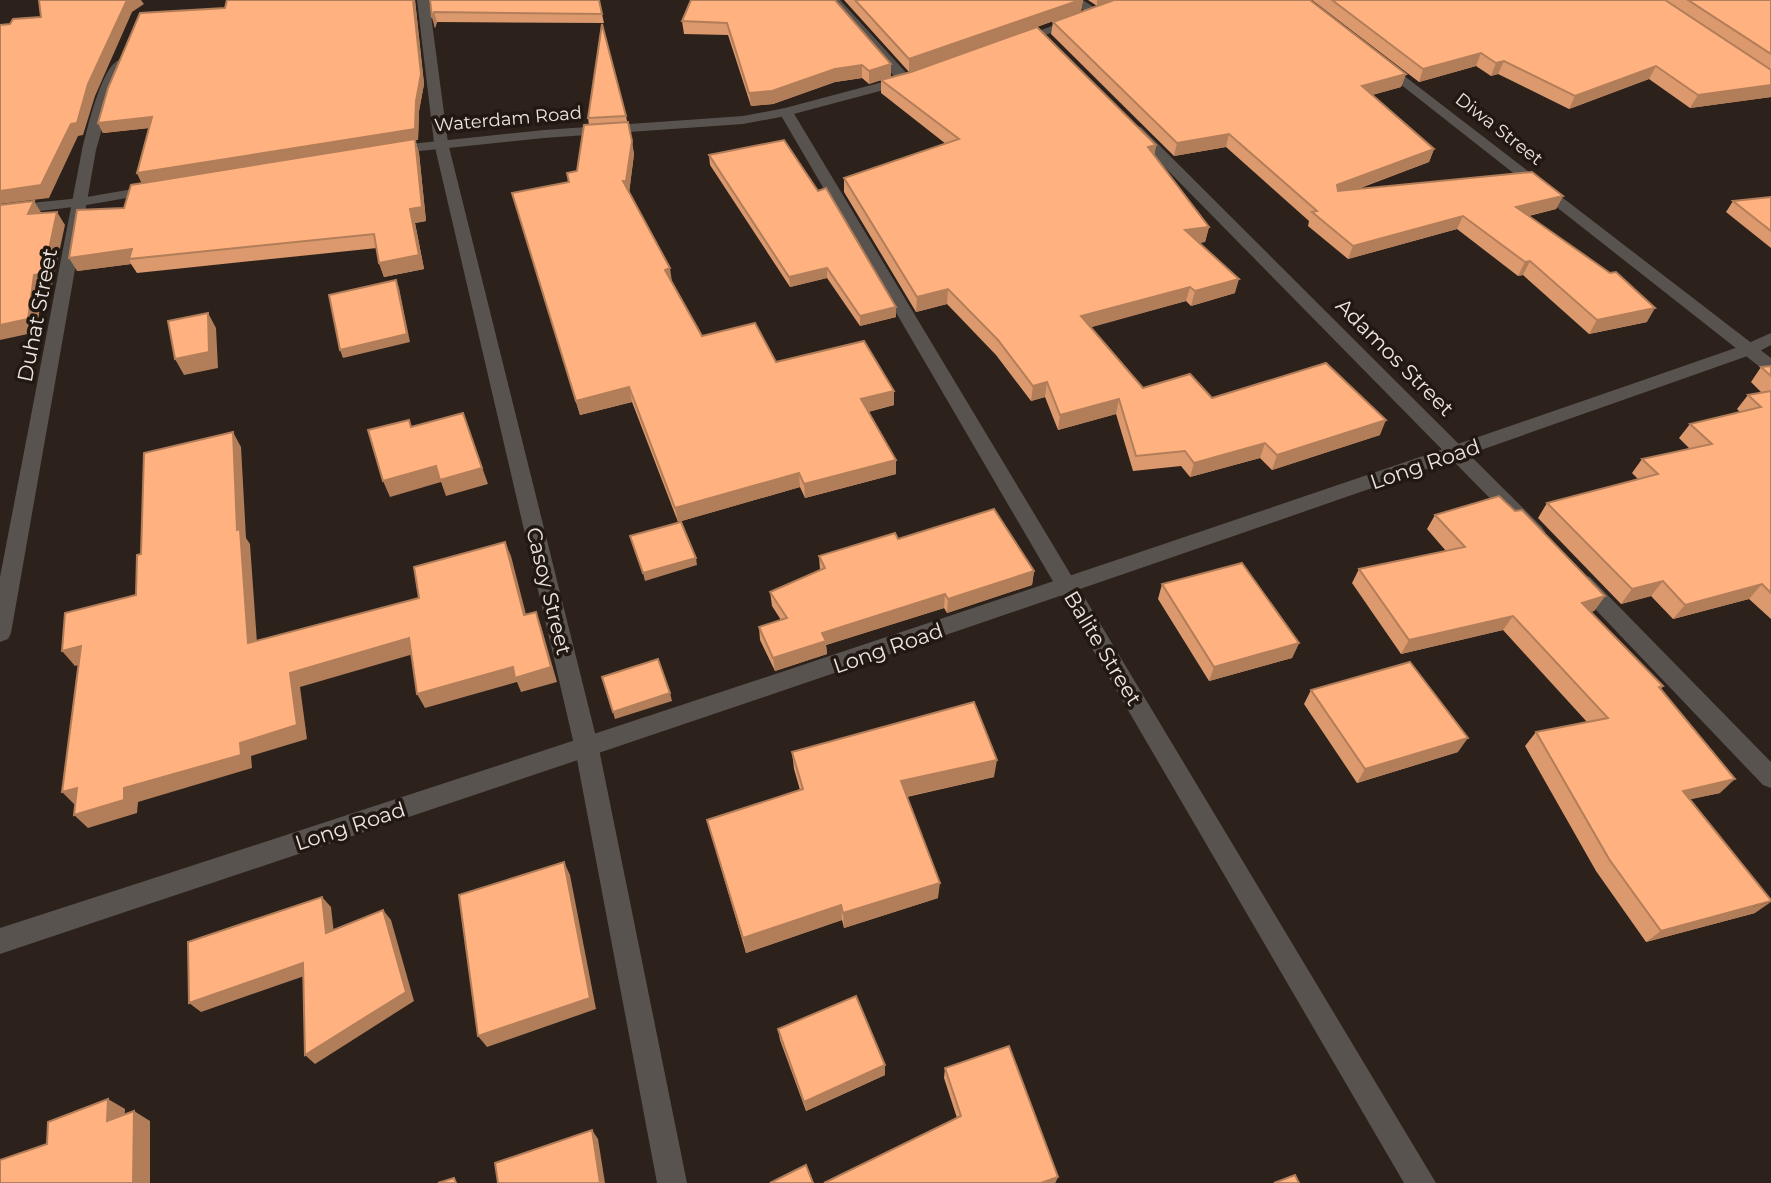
<svg xmlns="http://www.w3.org/2000/svg" width="1771" height="1183" viewBox="0 0 1771 1183" font-family="Montserrat,sans-serif">
  <rect width="100%" height="100%" fill="#2c211b"/>
  <g fill="none" stroke-linecap="round" stroke-linejoin="round">
    <g fill="#58534f" fill-rule="evenodd">
      <path d="M417 0H429L448 143 599 749 687 1183H657L575 749 434 143Z"/>
      <path d="M828 0H840L910 77V83H900Z"/>
      <path d="M1069 0H1083L1101 12 1091 15Z"/>
      <path d="M1381 58 1771 358V373L1765 371 1376 65 1375 62Z"/>
      <path d="M119 60 125 64 111 97 96 150 11 633 8 639 0 642V577L82 150C87 131 101 67 119 60Z"/>
      <path d="M786 108 793 112 1436 1183H1404L779 112Z"/>
      <path d="M1136 126 1141 127 1542 527 1545 532 1542 537 1535 539 1528 537 1131 133V127Z"/>
      <path d="M1583 575 1590 577 1771 762V788L1763 785 1576 589 1573 583 1576 577Z"/>
    </g>
    <g fill="#58534f" fill-rule="evenodd">
      <path d="M1121 0H1138L1019 45 1015 46 1009 42Z"/>
      <path d="M909 75 916 79 914 82 786 116 743 124 544 138 391 154 384 150 391 146 544 130 743 116 785 108Z"/>
      <path d="M156 185 161 186 163 189 161 192 81 206 0 216V206L81 198Z"/>
      <path d="M1771 333V345L1756 353C1173 560 587 758 0 954V928C583 739 1165 547 1744 345Z"/>
    </g>
  </g>
  <g fill="#db996d">
    <path d="M227 0H415L424 84 419 111 418 140H415L419 153 426 221 415 223 424 269 384 277 379 263 377 248 137 273 131 264 77 271 142 183 137 173 149 128 103 133 98 123 225 8Z"/>
    <path d="M430 0H599L604 23 437 22 435 28Z"/>
    <path d="M691 0 891 64V77L911 72 1029 29 909 72 844 0H1083L1081 11 1037 27 1156 145 1154 155 1209 227 1205 242 1199 243 1235 293 1191 306 1186 301 1090 327 1143 388 1212 398 1380 435 1272 470 1260 458 1190 477 1181 466 1133 471 1116 414 1058 430 1045 397 1031 401 996 355 947 304 916 312 844 192V178L946 144 881 93V80L869 84 862 78 835 82 773 104 751 106 728 35 684 34 682 21Z"/>
    <path d="M1088 0H1113L1097 6Z"/>
    <path d="M1312 0H1771V97L1690 108 1649 79 1569 109 1498 74 1491 76 1476 66 1419 82Z"/>
    <path d="M1053 22 1406 74 1401 87 1372 95 1434 149 1429 162 1358 189 1563 196 1556 209 1529 216 1647 322 1589 334 1523 275 1518 276 1457 229 1348 259 1308 226 1309 221 1226 147 1174 156 1051 34Z"/>
    <path d="M626 116 634 154 629 192 672 282 702 336 894 405 868 412 896 474 805 498 800 487 678 522 632 402 580 415 516 207 569 182 577 171 589 125 588 118Z"/>
    <path d="M709 155 896 317 860 326 827 278 790 287 710 165Z"/>
    <path d="M1771 197V248L1726 212 1733 201Z"/>
    <path d="M1771 366V619L1749 599 1673 619 1651 596 1621 604 1538 518 1547 503 1638 479 1632 473 1642 459 1690 449 1679 438 1690 424 1740 412 1737 409 1748 395 1762 393 1751 382 1761 367Z"/>
    <path d="M1515 511 1605 596 1594 611 1591 612 1663 686 1661 689 1720 793 1690 799 1755 913 1646 942 1596 871 1525 746 1536 732 1587 722 1503 630 1401 654 1352 583 1359 569 1446 551 1427 529 1435 515Z"/>
    <path d="M898 539 1034 571 1032 585 947 613 944 608 826 645 827 654 775 671 760 640 759 627 781 620 772 606 770 592 820 570 819 556Z"/>
    <path d="M1162 584 1299 643 1292 658 1209 681 1158 599Z"/>
    <path d="M1311 690 1458 752 1357 783 1304 704Z"/>
    <path d="M792 752 994 777 907 797 938 898 844 928 842 920 746 953 707 820 800 790 794 769Z"/>
    <path d="M778 1029 885 1075 806 1111 780 1040Z"/>
    <path d="M945 1068 1058 1177 1055 1183H824L957 1118 944 1078Z"/>
  </g>
  <g fill="#b27d59">
    <path d="M127 0H141L144 4 132 12 95 96 83 135 78 136 49 198 0 204V191L88 84Z"/>
    <path d="M413 0H415L424 84 419 111 418 140H415L419 153 426 221 415 223 424 269 384 277 379 263 410 209 142 184 137 173Z"/>
    <path d="M1080 0H1083L1081 11 909 72V59Z"/>
    <path d="M1097 0H1113L1097 6Z"/>
    <path d="M434 12 437 22 435 28 432 18Z"/>
    <path d="M1481 53 1476 66 1419 82 1423 69Z"/>
    <path d="M1504 61 1498 74 1491 76 1496 63Z"/>
    <path d="M891 64V77L869 84V71Z"/>
    <path d="M862 65V78L835 82 773 104 751 106 749 93 835 69Z"/>
    <path d="M1656 66 1649 79 1569 109 1575 96Z"/>
    <path d="M1406 74 1401 87 1358 99 1362 86Z"/>
    <path d="M1771 85V97L1690 108 1698 95Z"/>
    <path d="M152 117 158 127 103 133 98 123Z"/>
    <path d="M1229 134 1226 147 1174 156 1177 143Z"/>
    <path d="M632 141 634 154 629 194 623 181Z"/>
    <path d="M1156 145 1154 159 1148 147Z"/>
    <path d="M1434 149 1429 162 1332 198 1337 185Z"/>
    <path d="M1563 196 1556 209 1510 220 1516 207Z"/>
    <path d="M34 201 42 214H28Z"/>
    <path d="M57 212 65 225 52 285 42 287 37 332 0 340V325L34 275Z"/>
    <path d="M1463 216 1457 229 1348 259 1353 246Z"/>
    <path d="M1209 227 1205 242 1182 245 1185 230Z"/>
    <path d="M132 249 129 259 131 264 77 271 69 258Z"/>
    <path d="M1530 261 1523 275 1518 276 1525 262Z"/>
    <path d="M670 268 672 282 665 270Z"/>
    <path d="M827 268V278L790 287 789 277Z"/>
    <path d="M1239 279 1235 293 1191 306 1195 291Z"/>
    <path d="M396 280 399 288 410 342 343 358 340 350Z"/>
    <path d="M1190 287 1186 301 1078 331 1081 316Z"/>
    <path d="M948 289 947 304 916 312 917 297Z"/>
    <path d="M896 307V317L860 326V316Z"/>
    <path d="M1655 308 1647 322 1589 334 1597 320Z"/>
    <path d="M208 313 216 328 218 368 184 375 175 359Z"/>
    <path d="M1047 382 1045 397 1031 401 1033 386Z"/>
    <path d="M629 387 632 402 580 415 576 401Z"/>
    <path d="M894 391V405L861 414V399Z"/>
    <path d="M1119 399 1116 414 1058 430 1060 415Z"/>
    <path d="M463 413 488 484 446 496 441 482 390 497 383 481Z"/>
    <path d="M1386 420 1380 435 1272 470 1277 455Z"/>
    <path d="M233 432 241 447 246 538 250 544 258 657 248 643 237 530Z"/>
    <path d="M1265 443 1260 458 1190 477 1194 463Z"/>
    <path d="M896 460V474L805 498 804 484Z"/>
    <path d="M799 473 800 487 678 522 675 508Z"/>
    <path d="M505 542 511 556 530 630 524 615Z"/>
    <path d="M696 558 697 565 645 581 643 573Z"/>
    <path d="M1034 571 1032 585 947 613 948 599Z"/>
    <path d="M1663 581 1651 596 1621 604 1632 589Z"/>
    <path d="M1762 584 1749 599 1673 619 1685 605Z"/>
    <path d="M945 594 944 608 826 645 827 654 775 671 773 658 822 633Z"/>
    <path d="M1605 596 1594 611 1571 617 1582 603Z"/>
    <path d="M536 612 541 626 557 682 521 692 517 682 425 708 417 694Z"/>
    <path d="M1513 616 1503 630 1401 654 1409 640Z"/>
    <path d="M409 638 417 653 300 687 307 739 251 756 252 768 138 802 137 813 88 828 74 815 124 788 240 743 290 673Z"/>
    <path d="M1299 643 1292 658 1209 681 1214 667Z"/>
    <path d="M81 646 94 661 75 666 62 651Z"/>
    <path d="M670 693 672 701 615 719 613 712Z"/>
    <path d="M1468 738 1458 752 1357 783 1365 769Z"/>
    <path d="M997 760 994 777 900 798 901 781Z"/>
    <path d="M1735 779 1720 793 1669 804 1683 791Z"/>
    <path d="M77 788 76 806 62 792Z"/>
    <path d="M564 862 570 875 596 1009 487 1047 478 1036Z"/>
    <path d="M940 883 938 898 844 928 843 913Z"/>
    <path d="M322 897 331 907 335 943 326 933Z"/>
    <path d="M1771 902 1755 913 1646 942 1661 931Z"/>
    <path d="M841 905 842 920 746 953 743 938Z"/>
    <path d="M383 910 391 920 414 1001 315 1064 305 1055Z"/>
    <path d="M303 963 313 973 201 1012 189 1003Z"/>
    <path d="M885 1065V1075L806 1111 804 1102Z"/>
    <path d="M108 1099 125 1109 124 1131 107 1121Z"/>
    <path d="M134 1111 150 1121V1183H133Z"/>
    <path d="M592 1130 598 1139 605 1183H600Z"/>
    <path d="M1058 1177 1055 1183H1041Z"/>
  </g>
  <g fill="#ffb27f" stroke="#b27d59" stroke-width="2">
    <path d="M39 0H127L88 84 77 123 71 124 41 185 0 191V25L10 24 13 19 41 17Z"/>
    <path d="M227 0H413L421 74 416 101 415 129 137 173 152 117 98 123 108 88 140 13 225 8Z"/>
    <path d="M430 0H599L602 14 434 12 432 18Z"/>
    <path d="M691 0H835L891 64 869 71 862 65 835 69 772 91 749 93 727 23 682 21Z"/>
    <path d="M855 0H1080L909 59Z"/>
    <path d="M1114 0H1310L1406 74 1362 86 1434 149 1337 185 1338 191 1532 172 1563 196 1516 207 1610 273 1616 272 1655 308 1597 320 1530 261 1525 262 1463 216 1353 246 1312 212 1317 211 1229 134 1177 143 1053 22Z"/>
    <path d="M1332 0H1665L1771 70V85L1698 95 1656 66 1575 96 1504 61 1496 63 1481 53 1423 69Z"/>
    <path d="M1688 0H1771V54Z"/>
    <path d="M602 24 626 116 588 118Z"/>
    <path d="M1037 27 1156 145 1148 147 1209 227 1185 230 1239 279 1195 291 1190 287 1081 316 1143 388 1190 374 1212 398 1326 363 1386 420 1277 455 1265 443 1194 463 1185 451 1136 456 1119 399 1060 415 1047 382 1033 386 998 340 948 289 917 297 844 178 959 139 881 80 911 72Z"/>
    <path d="M628 122 632 141 626 181H623L670 268 665 270 702 336 755 323 776 362 864 341 894 391 861 399 896 460 804 484 799 473 675 508 629 387 576 401 512 193 569 182 567 173 577 171 584 125Z"/>
    <path d="M415 139 422 207 410 209 419 255 379 263 374 234 129 259 132 249 69 258 77 210 124 208 131 185Z"/>
    <path d="M784 140 818 191 826 188 896 307 860 316 827 268 789 277 709 155Z"/>
    <path d="M1771 197V231L1733 201Z"/>
    <path d="M34 201 28 214 57 212 44 273 34 275 28 319 0 325V205Z"/>
    <path d="M396 280 407 334 340 350 329 295Z"/>
    <path d="M208 313 209 352 175 359 168 321Z"/>
    <path d="M1771 366V376L1761 367Z"/>
    <path d="M1771 391V593L1762 584 1685 605 1663 581 1632 589 1547 503 1658 474 1642 459 1712 444 1690 424 1761 407 1748 395Z"/>
    <path d="M463 413 482 468 440 480 436 466 383 481 368 430 409 420 411 427Z"/>
    <path d="M233 432 237 530 240 529 248 643 419 598 414 567 505 542 524 615 536 612 551 667 515 678 513 667 417 694 409 638 290 673 297 725 240 743 241 755 124 788V800L74 815 77 788 62 792 81 646 62 651 65 613 136 595 137 555 141 554 144 453Z"/>
    <path d="M1499 496 1515 511 1522 510 1605 596 1582 603 1663 686 1659 687 1735 779 1683 791 1771 900V901L1661 931 1609 859 1536 732 1608 718 1513 616 1409 640 1359 569 1465 547 1435 515Z"/>
    <path d="M994 509 1034 571 948 599 945 594 822 633 826 641 773 658 759 627 787 618 770 592 825 568 819 556 895 533 898 539Z"/>
    <path d="M681 522 696 558 643 573 630 536Z"/>
    <path d="M1242 563 1299 643 1214 667 1162 584Z"/>
    <path d="M658 659 670 693 613 712 602 677Z"/>
    <path d="M1410 662 1468 738 1365 769 1311 690Z"/>
    <path d="M974 702 997 760 901 781 940 883 843 913 841 905 743 938 707 820 803 789 792 752Z"/>
    <path d="M564 862 590 998 478 1036 459 895Z"/>
    <path d="M322 897 326 933 383 910 406 992 305 1055 303 963 189 1003 188 942Z"/>
    <path d="M856 996 885 1065 804 1102 778 1029Z"/>
    <path d="M1009 1046 1058 1177 1041 1183H824L961 1116 945 1068Z"/>
    <path d="M108 1099 107 1121 134 1111 133 1183H0V1160L47 1144 48 1122Z"/>
    <path d="M592 1130 600 1183H498L495 1163Z"/>
    <path d="M806 1165 813 1183H770Z"/>
    <path d="M1295 1175 1299 1183H1274Z"/>
    <path d="M454 1178 456 1183H438Z"/>
  </g>
  <g text-anchor="middle" dominant-baseline="central" stroke-width="7" stroke-linejoin="round" paint-order="stroke">
    <g font-size="18" fill="#ede5e1" stroke="#221812">
      <text transform="translate(508 119) rotate(-5)">Waterdam Road</text>
      <text transform="translate(1499 129) rotate(38)">Diwa Street</text>
    </g>
    <g font-size="21" fill="#ede5e1" stroke="#221812">
      <text transform="translate(37 315) rotate(-79)">Duhat Street</text>
      <text transform="translate(1395 357) rotate(45)">Adamos Street</text>
      <text transform="translate(1425 464) rotate(-19)">Long Road</text>
      <text transform="translate(549 591) rotate(76)">Casoy Street</text>
      <text transform="translate(888 648) rotate(-19)">Long Road</text>
      <text transform="translate(1103 648) rotate(59)">Balite Street</text>
      <text transform="translate(350 826) rotate(-18)">Long Road</text>
    </g>
  </g>
</svg>
